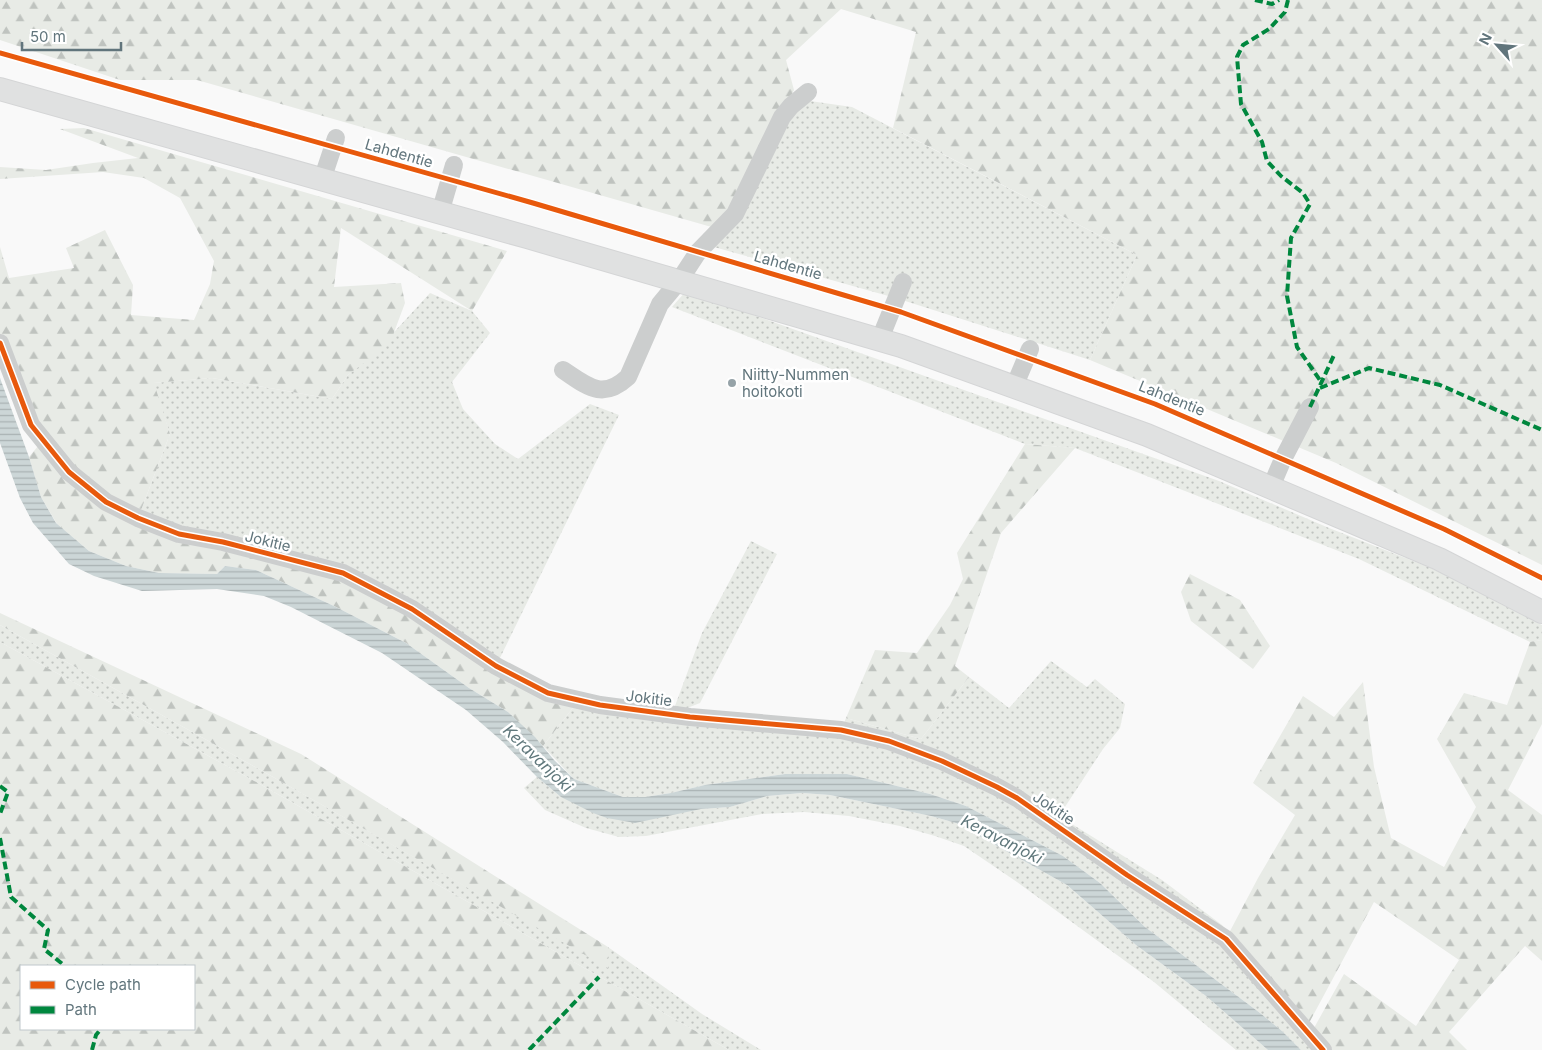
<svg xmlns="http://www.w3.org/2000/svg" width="1542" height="1050" viewBox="0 0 1542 1050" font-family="Inter,sans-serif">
  <defs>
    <pattern id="grass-dots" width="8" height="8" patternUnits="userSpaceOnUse" patternTransform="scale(1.25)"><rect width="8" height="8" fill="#e8ebe6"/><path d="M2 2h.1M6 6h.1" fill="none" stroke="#bfc3bf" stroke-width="1.8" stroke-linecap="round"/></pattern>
    <pattern id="forest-firs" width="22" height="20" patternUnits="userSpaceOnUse" patternTransform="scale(1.25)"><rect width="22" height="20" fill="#e8ebe6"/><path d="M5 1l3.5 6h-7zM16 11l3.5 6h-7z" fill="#bfc3bf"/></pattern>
    <pattern id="water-rules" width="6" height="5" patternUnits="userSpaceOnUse" patternTransform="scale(1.25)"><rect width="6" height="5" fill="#ccd6d7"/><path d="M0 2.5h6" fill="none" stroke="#a9b2b3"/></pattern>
  </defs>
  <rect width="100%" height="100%" fill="#f9f9f9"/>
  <g fill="url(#grass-dots)">
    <path d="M789 98 852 107 1137 255 1090 360 899 299 714 247Z"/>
    <path d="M686 291 1219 481 1329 528 1431 568 1542 625V640L1530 642 1359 559 1075 448 1025 444 672 307Z"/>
    <path d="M430 293 472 311 490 333 452 382 463 409 495 444 518 459 590 404 619 415 496 666 138 518 170 434 153 383 212 378 332 399 348 375 374 354Z"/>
    <path d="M751 541 777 554 700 703 672 714 841 730 846 718 921 739 969 677 1009 708 1051 661 1087 687 1095 679 1125 704 1120 728 1103 749 1059 816 1162 880 1222 925 1332 1050H1301L1282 1031 1260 1013 1145 927 1100 883 1063 856 966 806 930 794 847 774H785L705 785 671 793 645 797H623L574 779 543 746 579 700 672 714 702 633Z"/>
    <path d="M0 625 266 773 608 967V947L702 1014 761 1050H729L258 783 0 642Z"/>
    <path d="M537 777 561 797 701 809 730 807 767 796 802 793 830 795 931 816 956 823 1067 885 1136 945 1206 996 1268 1050H1236L1154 982 1017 882 964 846 935 836 900 826 849 816 804 812 762 814 646 836 619 837 586 828 545 810 524 788Z"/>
  </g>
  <g fill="url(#forest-firs)" fill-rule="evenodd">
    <path d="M0 0H1542V565L1336 463 1090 360 1137 255 893 128 916 32 841 9 786 60 794 90 730 211 715 228 197 80H120L0 40Z"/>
    <path d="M84 128 507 251 472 311 341 228 334 287 401 283 405 303 393 335 374 355 348 375 332 399 212 378 154 383 170 434 138 518 343 573 496 666 579 700 543 746 508 712 469 688 406 643 336 607 256 570 225 566 217 574 159 573 126 566 89 551 57 524 41 497 29 457 43 440 0 343V247L9 278 74 268 66 248 105 230 133 285 131 315 194 320 210 284 214 261 180 198 144 178 103 172 0 179V167L46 170 93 163 138 158 60 129Z"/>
    <path d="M1025 444 1075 448 1001 533 955 666 969 677 921 739 846 718 875 650 917 653 950 605 963 579 957 553Z"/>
    <path d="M1190 574 1240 600 1270 646 1253 669 1191 621 1181 592Z"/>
    <path d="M0 613 301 754 608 947V968L266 773 0 625Z"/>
    <path d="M1542 640V724L1508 790 1542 815V961L1525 946 1449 1032 1467 1050H1332L1314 1028 1344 974 1416 1026 1459 960 1374 902 1309 1023 1229 933 1258 878 1295 815 1253 783 1303 696 1334 717 1363 682 1374 767 1391 838 1444 867 1476 807 1437 739 1464 693 1507 705 1530 642Z"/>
    <path d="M0 642 258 783 729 1050H0ZM21 966H194V1029H21Z"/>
  </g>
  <path fill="url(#water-rules)" d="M0 378 29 457 41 497 56 523 89 551 126 566 159 573 217 574 225 566 256 570 336 607 406 643 469 688 508 712 535 737 554 760 574 779 623 797H645L671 793 705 785 785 774H847L930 794 966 806 1063 856 1100 883 1145 927 1260 1013 1282 1031 1301 1050H1268L1206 996 1136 945 1067 885 956 823 931 816 830 795 802 793 767 796 730 807 701 809 635 823 607 818 593 813 561 797 537 777 503 742 466 710 382 653 291 607 264 596 217 589 142 591 94 576 69 564 33 523 20 498 0 443Z"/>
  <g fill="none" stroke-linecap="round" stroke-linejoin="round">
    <g stroke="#d4d5d6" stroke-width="24">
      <path id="major" d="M0 89 527 237 901 346 1147 435 1439 559 1542 612"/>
    </g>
    <g stroke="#cccece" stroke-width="18">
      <path d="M322 180 336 138"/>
      <path d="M440 213 454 165"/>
      <path d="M880 339 903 282"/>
      <path d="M0 343 31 425 69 472 106 502 138 518 179 534 223 542 343 573 412 609 496 666 548 693 600 705 690 717 841 730 889 741 942 761 997 787 1017 798 1127 875 1226 939 1323 1050"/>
      <path d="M563 370C587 386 602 401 628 377L660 304 679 281 698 252 735 214 782 117 791 106 808 92"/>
      <path d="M1014 387 1030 349"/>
      <path d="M1271 487 1283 459 1310 407"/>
    </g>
    <use href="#major" stroke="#e0e1e1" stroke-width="22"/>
    <g stroke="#00873e" stroke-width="4" stroke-dasharray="8 4" stroke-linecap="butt">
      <path d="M1255 0 1272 4 1279 0"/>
      <path d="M1288 0 1285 12 1269 29 1243 45 1237 57 1241 104 1262 142 1267 161 1281 176 1303 193 1310 204 1291 238 1287 296 1297 347 1322 383"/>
      <path d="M1320 388 1369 368 1440 385 1542 430"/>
      <path d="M1310 407 1335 353"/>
      <path d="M0 786 8 792 0 814"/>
      <path d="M0 838 11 897 48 930 44 949 65 966"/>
      <path d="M92 1050 96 1035 101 1029"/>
      <path d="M529 1050 599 977"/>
    </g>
    <g stroke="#fff" stroke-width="8">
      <g id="cycleway">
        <path d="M0 53 533 203 901 312 1155 404 1444 529 1542 578"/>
        <path d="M0 343 31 425 69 472 106 502 138 518 179 534 223 542 343 573 412 609 496 666 548 693 600 705 690 717 841 730 889 741 942 761 997 787 1017 798 1127 875 1226 939 1323 1050"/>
      </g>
    </g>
    <use href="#cycleway" stroke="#e8590c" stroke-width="5"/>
  </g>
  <circle fill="#96a3a8" stroke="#fff" stroke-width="2" cx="732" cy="383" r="5"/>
  <g text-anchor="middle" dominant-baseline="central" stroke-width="5" stroke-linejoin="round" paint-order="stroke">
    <g font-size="15" fill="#61757c" stroke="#fff">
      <text transform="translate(399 153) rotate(16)">Lahdentie</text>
      <text transform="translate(788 265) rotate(16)">Lahdentie</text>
      <text transform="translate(1172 398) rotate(22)">Lahdentie</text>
      <text transform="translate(268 541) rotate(14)">Jokitie</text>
      <text transform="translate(649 698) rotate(7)">Jokitie</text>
      <text transform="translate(1054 808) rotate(34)">Jokitie</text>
    </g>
    <g font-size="15" fill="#61757c" stroke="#fff" text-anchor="start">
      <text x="742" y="374">Niitty-Nummen<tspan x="742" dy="17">hoitokoti</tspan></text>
    </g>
    <g font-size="16" font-style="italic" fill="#60787c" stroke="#fff">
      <text transform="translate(538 758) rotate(44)">Keravanjoki</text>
      <text transform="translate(1002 839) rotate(27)">Keravanjoki</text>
    </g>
  </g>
  <rect x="20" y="965" width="175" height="65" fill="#ffffff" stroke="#c0c8cb"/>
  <rect x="30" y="981" width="25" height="8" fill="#e8590c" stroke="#c0c8cb"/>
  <text x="65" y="990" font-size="15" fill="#61757c">Cycle path</text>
  <rect x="30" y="1006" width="25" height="8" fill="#00873e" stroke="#c0c8cb"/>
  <text x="65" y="1015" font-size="15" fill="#61757c">Path</text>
  <g transform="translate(1497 45) rotate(297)" stroke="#ffffff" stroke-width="4" paint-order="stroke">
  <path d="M0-4L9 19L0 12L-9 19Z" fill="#61757c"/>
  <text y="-8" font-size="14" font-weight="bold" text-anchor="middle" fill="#61757c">N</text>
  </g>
  <path d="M22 42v8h99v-8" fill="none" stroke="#61757c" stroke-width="2.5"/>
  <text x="30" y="42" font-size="15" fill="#61757c" stroke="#ffffff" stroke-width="4" paint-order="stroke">50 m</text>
</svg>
